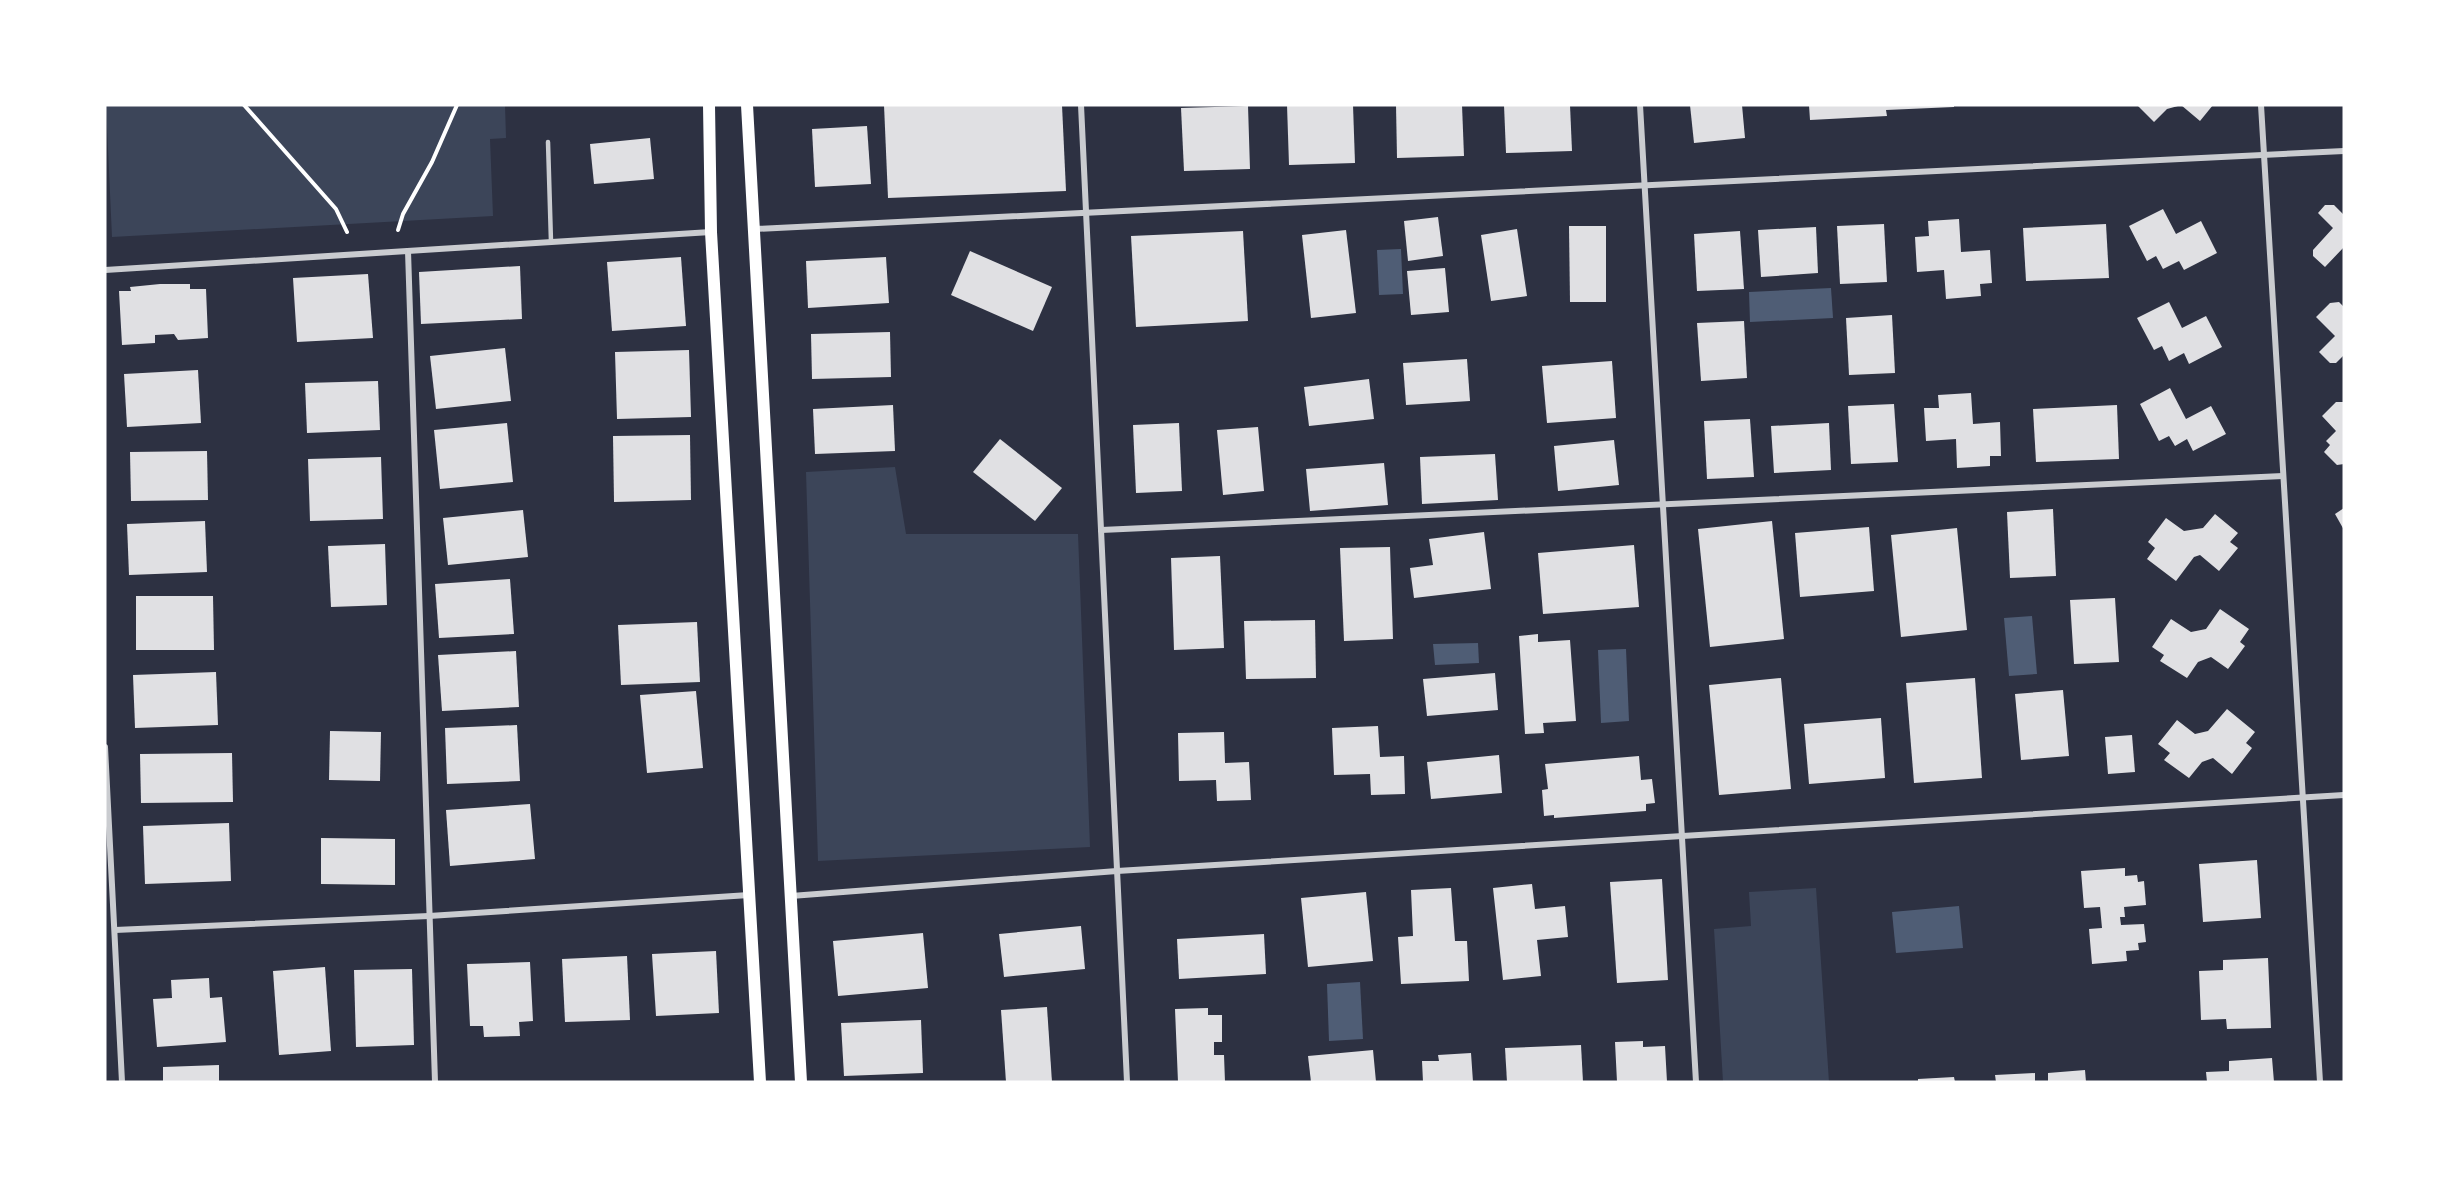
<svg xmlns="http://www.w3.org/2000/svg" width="2449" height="1187" viewBox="0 0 2449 1187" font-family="'Source Serif 4',serif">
  <rect width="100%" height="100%" fill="#2d3142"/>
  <g fill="#3c4559">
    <path d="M106 105H505L506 138 490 139 493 216 112 237Z"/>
    <path d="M895 467 906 534H1078L1090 847 818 861 806 472Z"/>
    <path d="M1816 888 1829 1082H1723L1714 929 1751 926 1749 892Z"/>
  </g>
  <g fill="#4f5d75">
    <path d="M1401 249 1403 294 1379 295 1377 250Z"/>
    <path d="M1831 288 1833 318 1750 322 1749 292Z"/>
    <path d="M2032 616 2037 674 2009 676 2004 618Z"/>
    <path d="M1478 643 1479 663 1435 665 1433 644Z"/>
    <path d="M1626 649 1629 721 1601 723 1598 650Z"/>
    <path d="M1959 906 1963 948 1896 953 1892 912Z"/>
    <path d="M1360 982 1363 1039 1329 1041 1327 984Z"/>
  </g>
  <g fill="#e0e0e3">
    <path d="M884 105H1062L1066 191 888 198Z"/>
    <path d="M1287 105H1353L1355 163 1289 165Z"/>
    <path d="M1396 105H1462L1464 156 1397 158Z"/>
    <path d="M1504 105H1570L1572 151 1506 153Z"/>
    <path d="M1690 105H1742L1745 138 1694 143Z"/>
    <path d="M1809 105H1954V107L1886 110 1887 116 1810 120Z"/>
    <path d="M2137 105H2178V106L2167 109 2154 122Z"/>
    <path d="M2181 105H2213L2200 121Z"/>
    <path d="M1248 106 1250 169 1184 171 1181 108Z"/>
    <path d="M867 126 871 184 815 187 812 129Z"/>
    <path d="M650 138 654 179 594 184 590 144Z"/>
    <path d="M2325 205H2334L2344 215V247L2325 267 2313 256V250L2333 228 2318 213Z"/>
    <path d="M2163 209 2176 234 2201 221 2217 253 2184 270 2179 261 2163 269 2156 256 2147 261 2129 226Z"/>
    <path d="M1438 217 1443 256 1408 261 1404 221Z"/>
    <path d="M1959 219 1961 252 1990 250 1992 283 1980 284 1981 296 1946 299 1944 270 1917 272 1915 237 1929 236 1928 221Z"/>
    <path d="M1884 224 1887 282 1840 284 1837 226Z"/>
    <path d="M2106 224 2109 278 2026 281 2023 228Z"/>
    <path d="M1569 226H1606V302H1570Z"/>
    <path d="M1816 227 1818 273 1761 277 1758 230Z"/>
    <path d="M1517 229 1527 296 1491 301 1481 235Z"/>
    <path d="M1346 230 1356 313 1311 318 1302 235Z"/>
    <path d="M1243 231 1248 321 1136 327 1131 236Z"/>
    <path d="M1740 231 1744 289 1697 291 1694 234Z"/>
    <path d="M970 251 1052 287 1033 331 951 295Z"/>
    <path d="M681 257 686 326 612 331 607 262Z"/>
    <path d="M886 257 889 303 808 308 806 261Z"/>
    <path d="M520 266 522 319 421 324 419 272Z"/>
    <path d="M1445 268 1449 312 1411 315 1407 271Z"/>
    <path d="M368 274 373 338 297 342 293 278Z"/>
    <path d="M160 284H190V289H206L208 338 178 340 174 334 155 335V343L122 345 119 291H131L130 287Z"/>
    <path d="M2169 302 2182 328 2206 316 2222 347 2189 364 2184 353 2169 361 2162 346 2154 350 2137 318Z"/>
    <path d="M2339 302 2344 307V355L2336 363H2330L2319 352 2335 336 2316 317 2330 303Z"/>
    <path d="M1892 315 1895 373 1849 375 1846 318Z"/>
    <path d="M1744 321 1747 378 1701 381 1697 323Z"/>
    <path d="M890 332 891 377 812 379 811 334Z"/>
    <path d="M505 348 511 401 436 409 430 356Z"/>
    <path d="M689 350 691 417 617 419 615 352Z"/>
    <path d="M1467 359 1470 401 1406 405 1403 363Z"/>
    <path d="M1612 361 1616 418 1547 423 1542 366Z"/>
    <path d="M198 370 201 423 127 427 124 374Z"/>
    <path d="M1369 379 1374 419 1309 426 1304 387Z"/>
    <path d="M378 381 380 430 307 433 305 383Z"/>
    <path d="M2170 388 2186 419 2211 406 2226 434 2193 451 2187 439 2175 446 2169 436 2159 441 2140 404Z"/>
    <path d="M1971 393 1973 424 2000 422 2001 456H1990V466L1957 468 1956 439 1926 441 1924 408H1939L1938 395Z"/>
    <path d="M2336 402H2344V464L2337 465 2324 452 2330 445 2326 441 2336 431 2322 416Z"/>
    <path d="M1894 404 1898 462 1851 464 1848 406Z"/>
    <path d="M893 405 895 451 815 454 813 409Z"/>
    <path d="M2117 405 2119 459 2036 462 2033 409Z"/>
    <path d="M1750 419 1754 477 1707 479 1704 421Z"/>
    <path d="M507 423 513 482 440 489 434 430Z"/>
    <path d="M1179 423 1182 491 1136 493 1133 425Z"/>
    <path d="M1829 423 1831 470 1774 473 1771 426Z"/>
    <path d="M1258 427 1264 491 1223 495 1217 430Z"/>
    <path d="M690 435 691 500 614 502 613 436Z"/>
    <path d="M1000 439 1062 488 1035 521 973 472Z"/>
    <path d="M1614 440 1619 485 1558 491 1554 446Z"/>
    <path d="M207 451 208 500 131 501 130 452Z"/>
    <path d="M1495 454 1498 500 1422 504 1420 457Z"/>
    <path d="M381 457 383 519 310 521 308 459Z"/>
    <path d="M1384 463 1388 505 1310 511 1306 469Z"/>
    <path d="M2344 508V530L2335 514Z"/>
    <path d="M2053 509 2056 576 2010 578 2007 512Z"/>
    <path d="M523 510 528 557 448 565 443 518Z"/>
    <path d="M2215 514 2238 533 2230 542 2238 548 2219 571 2200 555 2194 557 2176 581 2147 559 2155 548 2148 542 2166 518 2184 531 2203 528Z"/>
    <path d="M205 521 207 572 129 575 127 524Z"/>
    <path d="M1772 521 1784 639 1710 647 1698 529Z"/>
    <path d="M1869 527 1874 591 1800 597 1795 533Z"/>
    <path d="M1957 528 1967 630 1901 637 1891 535Z"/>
    <path d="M1484 532 1491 589 1414 598 1410 568 1433 565 1429 539Z"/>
    <path d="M385 544 387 605 331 607 328 546Z"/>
    <path d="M1634 545 1639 607 1543 614 1538 553Z"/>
    <path d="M1390 547 1393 639 1344 641 1340 548Z"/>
    <path d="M1220 556 1224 648 1174 650 1171 558Z"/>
    <path d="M510 579 514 634 439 638 435 584Z"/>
    <path d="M136 596H213L214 650H136Z"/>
    <path d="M2115 598 2119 662 2074 664 2070 600Z"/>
    <path d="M2220 609 2249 629 2240 642 2245 646 2228 669 2211 657 2198 662 2187 678 2160 661 2164 655 2152 647 2171 619 2191 632 2206 629Z"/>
    <path d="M1315 620 1316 678 1246 679 1244 621Z"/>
    <path d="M697 622 700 682 621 685 618 625Z"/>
    <path d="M1538 634V642L1570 640 1576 721 1543 723 1544 733 1525 734 1519 636Z"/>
    <path d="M516 651 519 707 442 711 438 655Z"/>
    <path d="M216 672 218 725 135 728 133 675Z"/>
    <path d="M1495 673 1498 710 1427 716 1423 679Z"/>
    <path d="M1781 678 1791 789 1719 795 1709 685Z"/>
    <path d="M1975 678 1982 778 1914 783 1906 683Z"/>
    <path d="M2063 690 2069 756 2021 760 2015 694Z"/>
    <path d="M696 691 703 768 647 773 640 695Z"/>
    <path d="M2227 709 2255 732 2246 743 2252 748 2232 774 2213 758 2202 762 2189 778 2164 760 2170 753 2158 744 2177 720 2195 734 2208 731Z"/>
    <path d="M1881 718 1885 778 1809 784 1804 724Z"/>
    <path d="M517 725 520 781 447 784 445 728Z"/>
    <path d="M1378 726 1380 757 1404 756 1405 794 1371 795 1370 774 1334 775 1332 728Z"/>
    <path d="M330 731 381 732 380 781 329 780Z"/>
    <path d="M1224 732 1225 763 1249 762 1251 800 1217 801 1216 780 1179 781 1178 733Z"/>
    <path d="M2132 735 2135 772 2108 774 2105 737Z"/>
    <path d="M232 753 233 802 141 803 140 754Z"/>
    <path d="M1499 755 1502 793 1431 799 1427 762Z"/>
    <path d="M1639 756 1641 780 1652 779 1655 803 1646 804V811L1554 818V815L1544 816 1542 790 1548 789 1545 764Z"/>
    <path d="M530 804 535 859 450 866 446 810Z"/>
    <path d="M229 823 231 881 145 884 143 826Z"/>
    <path d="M321 838 395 839V885L321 884Z"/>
    <path d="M2257 860 2261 918 2203 922 2199 864Z"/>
    <path d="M2125 868V876L2137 875 2138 882 2144 881 2146 905 2124 907 2125 917H2120L2121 925 2144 924 2146 942 2138 943 2139 950 2126 951 2127 961 2092 964 2089 929 2102 928 2100 907 2084 908 2081 871Z"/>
    <path d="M1662 879 1668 980 1617 983 1610 882Z"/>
    <path d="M1532 884 1535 909 1565 906 1568 937 1537 940 1541 976 1503 980 1493 888Z"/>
    <path d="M1451 888 1455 941H1467L1469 981 1401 984 1398 937 1413 936 1411 890Z"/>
    <path d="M1366 892 1373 961 1308 967 1301 898Z"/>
    <path d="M1081 926 1085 969 1004 977 999 934Z"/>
    <path d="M923 933 928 988 838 996 833 941Z"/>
    <path d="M1264 934 1266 974 1179 979 1177 939Z"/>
    <path d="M716 951 719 1013 656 1016 652 954Z"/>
    <path d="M627 956 630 1020 565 1022 562 959Z"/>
    <path d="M2268 958 2271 1028 2227 1029 2226 1019 2201 1020 2199 971 2223 970V960Z"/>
    <path d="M530 962 533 1021 519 1022 520 1036 484 1037 483 1026H470L467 964Z"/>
    <path d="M325 967 331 1051 279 1055 273 971Z"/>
    <path d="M412 969 414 1045 356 1047 354 970Z"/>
    <path d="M209 978 210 998 222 997 226 1042 157 1047 153 999 172 998 171 980Z"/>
    <path d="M1047 1007 1052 1082H1006L1001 1010Z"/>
    <path d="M1208 1008V1015H1222V1042H1214V1055H1224L1225 1082H1178L1175 1009Z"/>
    <path d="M921 1020 923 1073 844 1076 841 1023Z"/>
    <path d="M1643 1041V1047L1665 1046 1667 1082H1617L1615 1042Z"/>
    <path d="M1581 1045 1583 1082H1507L1505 1048Z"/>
    <path d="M1373 1050 1376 1082H1311L1308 1056Z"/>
    <path d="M1471 1053 1473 1082H1423L1422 1061H1439L1438 1055Z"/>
    <path d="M2272 1058 2274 1082H2207L2206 1072 2229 1071V1061Z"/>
    <path d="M219 1065V1082H163V1067Z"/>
    <path d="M2085 1070 2086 1082H2048V1073Z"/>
    <path d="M2035 1073V1082H1996L1995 1075Z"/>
    <path d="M1954 1077 1955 1082H1918V1079Z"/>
  </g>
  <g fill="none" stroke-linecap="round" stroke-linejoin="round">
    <g stroke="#fff" stroke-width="4">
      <path d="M244 105 336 209 347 232"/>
      <path d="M398 230 403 214 432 162 457 105"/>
    </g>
    <path stroke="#caccd0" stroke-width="4.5" d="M548 142 551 242"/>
    <g stroke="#caccd0" stroke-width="6">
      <path d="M1081 105 1127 1082"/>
      <path d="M1640 105 1696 1082"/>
      <path d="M2261 105 2320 1082"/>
      <path d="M755 229 2344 151"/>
      <path d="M408 251 435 1082"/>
      <path d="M105 270 711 232"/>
      <path d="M1101 530 2283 476"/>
      <path d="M105 747 122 1082"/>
      <path d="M791 896 1117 871 2344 795"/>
      <path d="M115 930 429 916 749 895"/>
    </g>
    <g stroke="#fff" stroke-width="12">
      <path d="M709 105 711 232 760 1082"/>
      <path d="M747 105 801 1082"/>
    </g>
  </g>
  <rect width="2449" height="1187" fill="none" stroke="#ffffff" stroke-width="213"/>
</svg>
